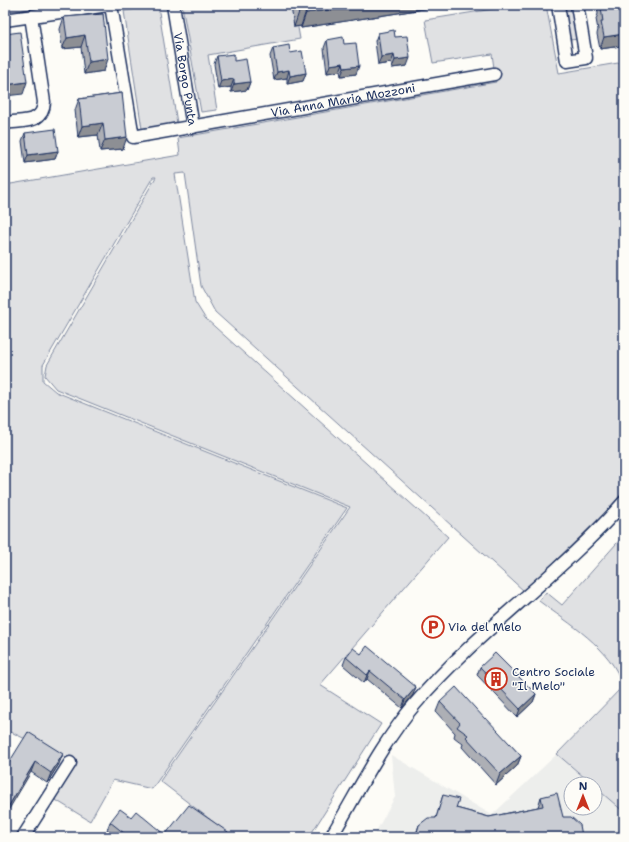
<svg xmlns="http://www.w3.org/2000/svg" width="629" height="842" viewBox="0 0 629 842" font-family="'Shantell Sans',sans-serif">
  <rect width="100%" height="100%" fill="#fdfcf7"/>
  <filter id="ink" filterUnits="userSpaceOnUse"><feTurbulence type="fractalNoise" baseFrequency=".025" numOctaves="2"/><feDisplacementMap in="SourceGraphic" scale="8" xChannelSelector="R" yChannelSelector="G"/><feConvolveMatrix kernelMatrix="1 2 1 2 8 2 1 2 1" color-interpolation-filters="sRGB"/></filter>
  <g filter="url(#ink)">
    <path fill="#edeeec" d="M557 754 592 784H571V808H595V787L624 812V837H373L395 797 391 755 492 815Z"/>
    <g fill="#e0e1e3" stroke="#7e88a0">
      <path d="M5 5H59L5 13Z"/>
      <path d="M182 5H294L300 39 208 55 217 110 201 112Z"/>
      <path d="M518 5H546L559 73 624 62V491L606 512 524 591 215 312 201 286 185 173 175 174 195 302 205 318 448 537 320 685 381 724 309 837H233L160 781 350 507 56 389 45 376 47 365 156 177H153L43 365V381L56 392 347 508 152 789 113 780 90 821 54 799 75 763 11 732 5 742V185L180 155 178 138 496 82 492 54 433 63 425 20Z"/>
      <path d="M563 5H572L579 39 569 40Z"/>
      <path d="M158 6 177 123 142 129 124 11Z"/>
      <path d="M624 535V812L595 787V784H592L557 754 623 686C611 647 569 624 539 601L546 592 562 605Z"/>
    </g>
    <g fill="none" stroke-linecap="round" stroke-linejoin="round">
      <g stroke="#1b2f5e" stroke-width="15">
        <g id="street">
          <path id="s1" d="M111 5 133 137 494 74"/>
          <path id="s2" d="M173 5 193 127"/>
          <path d="M558 5 567 61 586 58 577 5"/>
          <path d="M5 20 108 5"/>
          <path d="M5 123C23 120 43 124 44 102L31 16"/>
          <path d="M23 837 70 763"/>
          <path d="M331 837C358 792 381 744 415 704 478 630 560 575 624 502"/>
        </g>
      </g>
      <use href="#street" stroke="#fdfcf7" stroke-width="12"/>
    </g>
    <g fill="#adafb5" stroke="#1b2f5e">
      <path d="M291 5H443V6L301 28V26L294 27 291 6Z"/>
      <path d="M597 5H624V38L621 46 600 49 597 34 598 30 596 19 598 14Z"/>
      <path d="M103 14 104 71 84 74 81 47 62 49 60 29 64 17Z"/>
      <path d="M378 33 395 37 407 66 392 68 391 63 378 65 375 41Z"/>
      <path d="M327 40 344 44 356 74 341 76 340 71 327 73 324 48Z"/>
      <path d="M273 48 290 53 306 73 303 81 287 84V78L274 80 270 56Z"/>
      <path d="M217 56 234 61 250 82 247 90 231 92V87L218 89 214 64Z"/>
      <path d="M122 93 123 149 100 151 98 135 78 137 75 110 79 99Z"/>
      <path d="M25 133 58 151 55 159 25 163 22 141Z"/>
      <path d="M346 657 413 695 402 708 367 679 364 683 343 665Z"/>
      <path d="M480 667 536 694 533 702 517 717 477 675Z"/>
      <path d="M440 702 485 719 521 756 517 766 496 785 462 747 463 744 454 737 455 733 436 712Z"/>
      <path d="M28 732 59 764 47 783 31 772Z"/>
      <path d="M443 795 456 808 489 817 538 807 541 797 563 817 582 837H415L419 825 436 818Z"/>
      <path d="M131 817 165 835 228 832 226 837H116L107 830 110 822Z"/>
    </g>
    <g fill="#8d8f94" stroke="#1b2f5e">
      <path d="M361 5H443V6L301 28 306 13Z"/>
      <path d="M306 11 301 26 294 27 299 12Z"/>
      <path d="M624 34V38L621 46 600 49 604 37Z"/>
      <path d="M85 35 81 47 62 49 67 38Z"/>
      <path d="M394 55 391 63 378 65 381 57Z"/>
      <path d="M410 58 407 66 392 68 395 60Z"/>
      <path d="M108 59 104 71 84 74 89 62Z"/>
      <path d="M343 63 340 71 327 73 330 65Z"/>
      <path d="M359 66 356 74 341 76 344 68Z"/>
      <path d="M289 70 287 78 274 80 277 72Z"/>
      <path d="M306 73 303 81 287 84 290 76Z"/>
      <path d="M234 79 231 87 218 89 221 81Z"/>
      <path d="M27 82 23 94 5 96V85Z"/>
      <path d="M250 82 247 90 231 92 234 84Z"/>
      <path d="M103 123 98 135 78 137 82 126Z"/>
      <path d="M127 137 123 149 100 151 105 140Z"/>
      <path d="M58 151 55 159 25 163 28 155Z"/>
      <path d="M370 671 367 679 364 683 367 675Z"/>
      <path d="M416 687 413 695 402 708 405 700Z"/>
      <path d="M536 694 533 702 517 717 520 709Z"/>
      <path d="M63 754 59 764 47 783 51 773Z"/>
      <path d="M521 756 517 766 496 785 500 774Z"/>
      <path d="M35 762 31 772 5 816V812Z"/>
    </g>
    <g fill="#c9ccd3" stroke="#1b2f5e">
      <path d="M298 5H361L306 13V11L299 12Z"/>
      <path d="M603 5H624V19L623 20 624 34 604 37 601 22H603L601 7H603Z"/>
      <path d="M103 14 108 59 89 62 85 35 67 38 64 17Z"/>
      <path d="M394 30 395 37 407 36 410 58 395 60 394 55 381 57 378 33Z"/>
      <path d="M20 32 27 82 5 85V34Z"/>
      <path d="M343 37 344 44 356 43 359 66 344 68 343 63 330 65 327 40Z"/>
      <path d="M289 45 290 53 302 51 306 73 290 76 289 70 277 72 273 48Z"/>
      <path d="M234 54V61L246 59 250 82 234 84V79L221 81 217 56Z"/>
      <path d="M122 93 127 137 105 140 103 123 82 126 79 99Z"/>
      <path d="M55 129 58 151 28 155 25 133Z"/>
      <path d="M367 646 416 687 405 700 370 671 367 675 346 657 353 648 361 654Z"/>
      <path d="M495 653 536 694 520 709 480 667Z"/>
      <path d="M456 687 485 719 486 718 521 756 500 774 466 737 468 735 457 727 460 723 440 702Z"/>
      <path d="M28 732 63 754 51 773 35 762 5 812V769Z"/>
      <path d="M557 793 563 817H571L580 825 582 836V837H416V836L419 825 428 818H436L443 795 459 799 456 808 489 817 543 806 541 797Z"/>
      <path d="M189 805 228 832 223 837H143L139 834 136 837H129L110 822 120 809 131 817 136 811 165 835Z"/>
    </g>
  </g>
  <defs>
    <g id="parking-ring" transform="scale(1.15)"><circle r="9.5" fill="#fdfcf7" stroke="#c8321e" stroke-width="1.5"/><path d="M-3.5-5.5H1a3.5 3.5 0 0 1 0 7H-1V5.5H-3.5ZM-1-3.4V-.6H.8a1.4 1.4 0 0 0 0-2.8Z" fill="#c8321e"/></g>
    <g id="building-ring" transform="scale(1.15)"><circle r="9.5" fill="#fdfcf7" stroke="#c8321e" stroke-width="1.5"/><path d="M-4-6H4V6H1V3H-1V6H-4ZM-2.5-4.3h1.7v1.8h-1.7ZM.8-4.3h1.7v1.8H.8ZM-2.5-1h1.7V.8h-1.7ZM.8-1h1.7V.8H.8Z" fill="#c8321e"/></g>
  </defs>
  <g fill-rule="evenodd">
    <use href="#parking-ring" x="433" y="627"/>
    <use href="#building-ring" x="496" y="679"/>
  </g>
  <g text-anchor="middle" dominant-baseline="central" stroke-width="3" stroke-linejoin="round" paint-order="stroke">
    <g font-size="12" fill="#1b2f5e" stroke="#fdfcf7">
      <text stroke="none"><textPath href="#s2" startOffset="75">Via Borgo Punta</textPath></text>
      <text stroke="none"><textPath href="#s1" startOffset="347">Via Anna Maria Mozzoni</textPath></text>
    </g>
    <g font-size="12" fill="#1b2f5e" stroke="#fdfcf7" text-anchor="start">
      <text x="448" y="627">Via del Melo</text>
      <text x="512" y="672">Centro Sociale<tspan x="512" dy="14">"Il Melo"</tspan></text>
    </g>
  </g>
  <rect width="629" height="842" fill="none" stroke="#fdfcf7" stroke-width="20"/>
  <rect x="10" y="10" width="609" height="822" fill="none" stroke="#1b2f5e" stroke-width="1.5" filter="url(#ink)"/>
  <g transform="translate(583 796)"><circle r="19" fill="#fdfcf7" stroke="#a3aaba"/>
  <path d="M0-3L7 15L0 10L-7 15Z" fill="#c8321e"/>
  <text y="-6" font-size="11" font-weight="bold" text-anchor="middle" fill="#1b2f5e">N</text>
  </g>
</svg>
